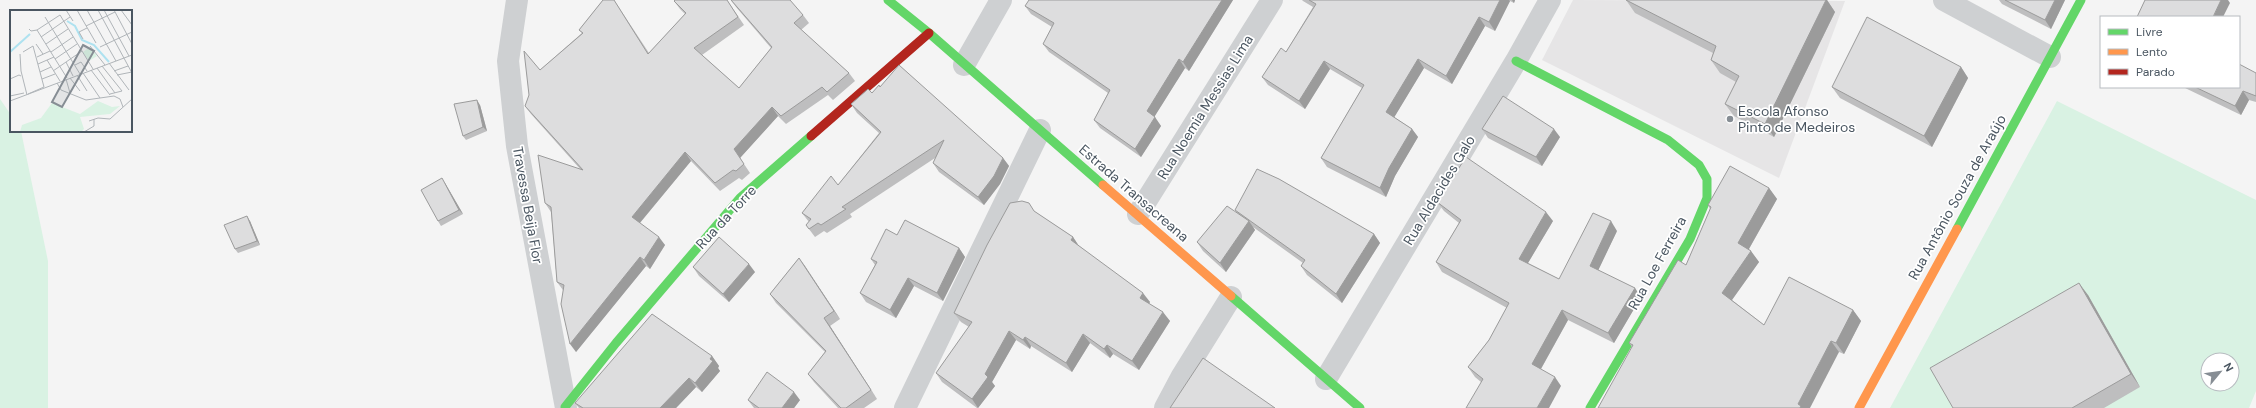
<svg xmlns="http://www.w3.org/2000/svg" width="2256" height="408" viewBox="0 0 2256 408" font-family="'DM Sans',sans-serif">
  <rect width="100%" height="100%" fill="#f4f4f4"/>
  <path fill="#e6e5e6" d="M1573 0 1845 1 1779 178 1542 60Z"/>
  <g fill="#d9f2e3" fill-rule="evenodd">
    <path d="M0 99 11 115V131H21L48 261V408H0Z"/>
    <path d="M2057 101 2256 200V391L2249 408H1890ZM2208 360H2232V384H2208Z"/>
  </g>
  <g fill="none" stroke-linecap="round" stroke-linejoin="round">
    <g stroke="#ced0d2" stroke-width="22">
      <path d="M517 0 508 61 517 146 566 408"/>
      <path d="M1944 0 2050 57"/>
      <path d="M964 65 1001 0"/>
      <path d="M1138 214 1272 0"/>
      <path d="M1326 379 1516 61 1550 0"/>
      <path d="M905 408 1040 130"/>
      <path d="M1165 408 1182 376 1231 297"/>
    </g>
    <g stroke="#63d668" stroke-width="9">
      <path d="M888 0 929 33 1103 185"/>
      <path d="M1516 61 1668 140 1699 165 1707 179V198L1690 239 1590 408"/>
      <path d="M1957 229 2081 0"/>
      <path d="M1231 296 1360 408"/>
      <path d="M565 407 616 343 740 198 811 136"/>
    </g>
    <g stroke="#ff974d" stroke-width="9">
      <path d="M1103 185 1231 296"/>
      <path d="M1859 408 1957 229"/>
    </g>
    <path stroke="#b3261e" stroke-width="9" d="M811 136 929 33"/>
  </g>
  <g fill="#bebebf">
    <path d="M603 0H614L649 53 685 14 680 9 674 1 727 0 744 25 702 55 739 88 771 48 736 7 731 0 803 15 809 23 801 30 849 73 855 81 833 100 828 95 786 124 778 116 740 158 750 173 742 180 739 178 720 191 691 161 640 223 665 245 650 269 646 266 576 352 563 290 557 282 551 212 545 203 581 170 531 114 525 106 540 70 582 33 579 30Z"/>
    <path d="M1233 0 1189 71 1185 68 1154 117 1161 126 1141 157 1100 128 1094 120 1108 93 1049 52 1043 44 1052 27 1031 14 1025 6Z"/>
    <path d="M1302 0H1515L1514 3 1510 1 1495 31 1485 26 1452 84 1424 68 1394 117 1412 129 1418 137 1395 176 1386 197 1327 167 1321 158 1362 88 1330 69 1305 109 1268 85 1262 77 1286 52 1313 7 1303 1Z"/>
    <path d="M1626 0H1827L1835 12 1774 137 1734 116 1725 104 1736 82 1720 73 1711 60 1713 53 1635 13Z"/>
    <path d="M1999 0H2065L2051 29 2002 4Z"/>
    <path d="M1961 67 1968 78 1932 147 1840 98 1832 87Z"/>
    <path d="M2256 73V102L2249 100 2241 115 2183 87H2239Z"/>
    <path d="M880 87 1003 158 1009 166 1000 184 984 205 939 172 933 163 935 158 850 214 852 217 827 233 824 231 815 237 806 225 809 222 802 213 838 185 879 133 857 113 851 104 872 93Z"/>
    <path d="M480 105 487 131 466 140 463 136Z"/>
    <path d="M1482 129 1560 137 1542 166 1488 138Z"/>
    <path d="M445 183 463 214 441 226 438 221Z"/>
    <path d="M1769 188 1777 199 1749 249 1759 262 1732 300 1764 325 1853 310 1861 321 1844 354 1839 352 1632 347 1629 343 1686 265 1710 209 1708 205Z"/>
    <path d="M1437 202 1553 221 1528 263 1559 279 1617 231 1598 270 1641 297 1614 343 1568 320 1541 369 1561 386 1481 382 1475 377 1468 367 1489 340 1507 308 1442 272 1436 262 1459 223 1444 211Z"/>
    <path d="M1235 210 1374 234 1380 243 1342 303 1307 275 1301 266 1303 263 1253 227 1255 230 1226 272 1203 251 1197 242 1238 214Z"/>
    <path d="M1035 212 1073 237 1078 245 1150 302 1149 303 1170 321 1139 370 1113 354 1110 358 1090 343 1072 372 1031 346 1030 349 1016 340 992 382 995 386 978 408H977L942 382 936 373 969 327 961 322 954 313Z"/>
    <path d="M250 221 260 245 238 253 235 249Z"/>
    <path d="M897 235 959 248 965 257 943 301 914 286 896 318 866 302 860 293 875 265 871 259Z"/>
    <path d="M799 258 840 319 830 326 877 399 864 408H838L814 382 808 374 825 352 776 303 770 294Z"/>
    <path d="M693 267 755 272 729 302 699 276Z"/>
    <path d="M2088 295 2140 387 2104 408H1953Z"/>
    <path d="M712 356 719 366 718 368 720 371 702 392 696 387 676 408H579L575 403Z"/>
    <path d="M748 400H800L794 408H754Z"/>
  </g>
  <g fill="#9b9b9b">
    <path d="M1222 0H1233L1189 71 1183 62Z"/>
    <path d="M1500 0H1509L1510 1 1495 31 1489 22Z"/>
    <path d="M1512 0H1515L1514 3Z"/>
    <path d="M1826 0H1827L1835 12 1774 137 1765 124Z"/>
    <path d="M2055 0H2065L2051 29 2045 20Z"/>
    <path d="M2221 0H2228L2230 3 2223 17H2213Z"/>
    <path d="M1479 17 1485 26 1452 84 1446 76Z"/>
    <path d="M1179 59 1185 68 1153 119 1147 111Z"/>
    <path d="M1418 59 1424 68 1392 121 1386 112Z"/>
    <path d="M1324 61 1330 69 1305 109 1299 101Z"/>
    <path d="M1961 67 1968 78 1932 147 1924 136Z"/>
    <path d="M2243 91 2249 100 2241 115 2235 106Z"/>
    <path d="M477 100 480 105 487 131 483 127Z"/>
    <path d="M772 107 778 116 740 158 750 173 734 149Z"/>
    <path d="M1155 117 1161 126 1141 157 1135 149Z"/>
    <path d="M1412 129 1418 137 1395 176 1386 197 1380 188 1389 168Z"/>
    <path d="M1554 129 1560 137 1542 166 1536 157Z"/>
    <path d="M685 152 691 161 638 225 632 217Z"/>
    <path d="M1003 158 1009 166 1000 184 984 205 978 197Z"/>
    <path d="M442 178 445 183 463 214 459 210Z"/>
    <path d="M1769 188 1777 199 1746 254 1738 243Z"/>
    <path d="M1546 212 1553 221 1525 268 1519 259Z"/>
    <path d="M247 216 250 221 260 245 257 241Z"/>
    <path d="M1249 221 1255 230 1226 272 1220 263Z"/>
    <path d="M1611 221 1617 231 1596 275 1590 266Z"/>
    <path d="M1374 234 1380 243 1342 303 1336 294Z"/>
    <path d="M659 237 665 245 650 269 644 260Z"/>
    <path d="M1073 237 1079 246 1071 240Z"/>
    <path d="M959 248 965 257 943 301 937 293Z"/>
    <path d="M1751 251 1759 262 1729 304 1722 293Z"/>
    <path d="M640 257 646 266 576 352 570 344Z"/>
    <path d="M799 258 805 266 840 319 834 311Z"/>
    <path d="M749 264 755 272 729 302 723 294Z"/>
    <path d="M908 278 914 286 896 318 890 310Z"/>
    <path d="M2079 283 2088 295 2140 387 2131 374Z"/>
    <path d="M1635 288 1641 297 1614 343 1608 333Z"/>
    <path d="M1143 293 1150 302 1147 307 1140 298Z"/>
    <path d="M1562 310 1568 320 1538 374 1532 364Z"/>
    <path d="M1853 310 1861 321 1844 354 1836 343Z"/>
    <path d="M1163 312 1170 321 1139 370 1132 361Z"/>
    <path d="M824 318 830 326 877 399 871 390Z"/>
    <path d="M1009 331 1016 340 992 382 995 386 978 408 972 399 985 374Z"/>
    <path d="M1083 334 1090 343 1072 372 1066 363Z"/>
    <path d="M1025 337 1031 346 1030 349 1023 340Z"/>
    <path d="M1831 341 1839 352 1810 408H1800L1798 404Z"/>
    <path d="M1107 345 1113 354 1110 358 1104 349Z"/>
    <path d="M712 356 719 366 718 368 720 371 702 392 695 383Z"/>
    <path d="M1555 377 1561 386 1549 408H1537Z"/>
    <path d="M689 378 696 387 676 408H660Z"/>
    <path d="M794 392 800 400 794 408H782Z"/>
  </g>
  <g fill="#ddddde" stroke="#9b9b9b">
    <path d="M603 0H614L648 54 686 13 674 1 675 0H727L738 17 694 48 739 88 772 47 731 0H790L803 15 794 23 849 73 827 92 822 87 781 116 772 107 734 149 744 164 736 171 733 170 715 183 685 152 632 217 659 237 644 260 640 257 570 344 561 304 564 285 557 282 551 207 545 203 538 155 583 170 525 106 529 95 524 51 540 70 583 33 579 30Z"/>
    <path d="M1029 0H1222L1183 62 1179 59 1147 111 1155 117 1135 149 1094 120 1110 90 1043 44 1054 23 1025 6Z"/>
    <path d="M1309 0H1500L1489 22 1479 17 1446 76 1418 59 1386 112 1412 129 1389 168 1380 188 1321 158 1364 85 1324 61 1299 101 1262 77 1281 48 1286 52 1316 4Z"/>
    <path d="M1626 0H1826L1765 124 1725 104 1739 76 1711 60 1716 46Z"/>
    <path d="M2005 0H2055L2045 20Z"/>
    <path d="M2145 0H2221L2213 17H2137Z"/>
    <path d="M1867 17 1961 67 1924 136 1832 87Z"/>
    <path d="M2239 64 2256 73V96L2243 91 2235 106 2195 87H2239Z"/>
    <path d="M899 65 1003 158 994 176 978 197 933 163 944 140 842 207 846 209 821 225 818 223 809 229 806 225 811 219 802 213 831 176 838 185 881 132 851 104 868 89 872 93 879 85 880 87Z"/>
    <path d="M1503 96 1554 129 1536 157 1482 129Z"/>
    <path d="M477 100 483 127 463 136 454 104Z"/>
    <path d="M1466 157 1546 212 1519 259 1559 279 1593 213 1611 221 1590 266 1635 288 1608 333 1562 310 1532 364 1555 377 1537 408H1466L1483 379 1468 367 1489 340 1509 303 1436 262 1461 220 1437 202Z"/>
    <path d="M1730 166 1769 188 1738 243 1751 251 1722 293 1764 325 1789 277 1853 310 1836 343 1831 341 1798 404 1801 406 1800 408H1598L1633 345 1629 343 1678 260 1686 265 1711 207 1708 205Z"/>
    <path d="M1257 169 1279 179 1374 234 1336 294 1301 266 1305 260 1235 210Z"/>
    <path d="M442 178 459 210 438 221 421 190Z"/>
    <path d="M1022 201 1029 203 1034 211 1073 237 1071 240 1143 293 1140 298 1163 312 1132 361 1107 345 1104 349 1083 334 1066 363 1025 337 1023 340 1009 331 985 374 988 377 972 399 936 373 972 322 954 313 987 245 1010 203Z"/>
    <path d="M1227 206 1249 221 1220 263 1197 242Z"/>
    <path d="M247 216 257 241 235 249 224 225Z"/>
    <path d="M905 220 959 248 937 293 908 278 890 310 860 293 877 262 871 259 886 229 897 235Z"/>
    <path d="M719 237 749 264 723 294 693 267Z"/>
    <path d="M799 258 834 311 824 318 871 390 846 408H841L808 374 826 351 770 294Z"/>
    <path d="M2079 283 2131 374 2072 408H1953L1930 368Z"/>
    <path d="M652 314 712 356 710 359 713 361 695 383 689 378 660 408H583L575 403Z"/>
    <path d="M1203 358 1275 408H1170Z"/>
    <path d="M767 372 794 392 782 408H759L748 400Z"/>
  </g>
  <circle fill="#868d94" stroke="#fff" stroke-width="1.5" cx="1730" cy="119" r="4"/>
  <g text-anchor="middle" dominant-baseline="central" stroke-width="3.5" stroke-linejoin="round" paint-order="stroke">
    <g font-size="14" fill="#4a5661" stroke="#fff">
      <text transform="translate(1205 107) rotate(-58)">Rua Noemia Messias Lima</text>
      <text transform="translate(1439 190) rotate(-59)">Rua Aldacides Galo</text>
      <text transform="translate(1134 193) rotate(41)">Estrada Transacreana</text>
      <text transform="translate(1957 197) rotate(-61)">Rua Antônio Souza de Araújo</text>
      <text transform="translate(528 205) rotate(80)">Travessa Beija Flor</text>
      <text transform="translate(726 217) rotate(-47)">Rua da Torre</text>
      <text transform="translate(1657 263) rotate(-61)">Rua Loe Ferreira</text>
    </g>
    <g font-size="14" fill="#4a5661" stroke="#fff" text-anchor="start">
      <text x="1738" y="111">Escola Afonso<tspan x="1738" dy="16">Pinto de Medeiros</tspan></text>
    </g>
  </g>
  <g transform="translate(10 10)">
    <rect width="122" height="122" fill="#f4f4f4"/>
    <path d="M80 37 87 46 79 51 73 42ZM88 91 102 97 110 96 100 104 70 107 74 119 71 122H10L12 115 31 108 42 93 70 104Z" fill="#d9f2e3"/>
    <path fill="none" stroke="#aee2f0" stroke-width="2" d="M57 11 65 16 72 30 84 35 99 52M0 42 20 24"/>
    <path fill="none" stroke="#b0b5b9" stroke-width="1" d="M56 0 63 11M67 0 86 33M77 0 106 51M88 0 122 63M94 0 119 46M104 0 122 34M111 0 122 15M35 7 70 64M76 16 105 2M19 19 21 21 27 20 50 5 83 59M27 20 57 68M31 27 60 7M73 29 69 22 77 18M26 34 33 44M36 34 58 19M80 36 95 55M90 37 122 22M13 42 23 36 34 77M41 42 63 27M10 44 11 61 17 85M27 47 40 41M45 49 67 34M37 50 50 71M56 52 63 66M99 53 119 80M28 54 44 47M65 55 71 52 77 61M92 56 112 81 100 84M87 58 105 83M81 60 100 85M43 61 72 41M104 61 118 56M30 62 41 57M73 63 90 88M67 65 77 81M107 65 122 62M60 68 70 81M0 69 9 65 11 66M32 69 45 64M56 69 60 83M47 73 51 80 76 90 104 86 110 89 113 97M18 84 34 77M0 86 14 83M0 91 122 45M79 111 88 108 100 109 122 89M74 122 84 116V109"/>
    <path fill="#868d94" fill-opacity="0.15" stroke="#868d94" stroke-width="2" d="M73 35 84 41 52 97 42 92Z"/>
    <rect width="122" height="122" fill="none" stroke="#4a5661" stroke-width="2"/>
  </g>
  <rect x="2100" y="16" width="140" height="72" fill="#ffffff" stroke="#b7bbc0"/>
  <rect x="2108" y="29" width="20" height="6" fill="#63d668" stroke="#b7bbc0"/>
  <text x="2136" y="36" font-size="12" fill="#4a5661">Livre</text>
  <rect x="2108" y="49" width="20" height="6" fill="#ff974d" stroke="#b7bbc0"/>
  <text x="2136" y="56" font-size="12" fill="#4a5661">Lento</text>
  <rect x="2108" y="69" width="20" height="6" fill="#b3261e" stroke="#b7bbc0"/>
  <text x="2136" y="76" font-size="12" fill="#4a5661">Parado</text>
  <g transform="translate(2220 372) rotate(61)"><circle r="19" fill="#ffffff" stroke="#b7bbc0"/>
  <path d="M0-3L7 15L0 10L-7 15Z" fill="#868d94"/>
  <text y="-6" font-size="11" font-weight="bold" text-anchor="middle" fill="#4a5661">N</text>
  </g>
</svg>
